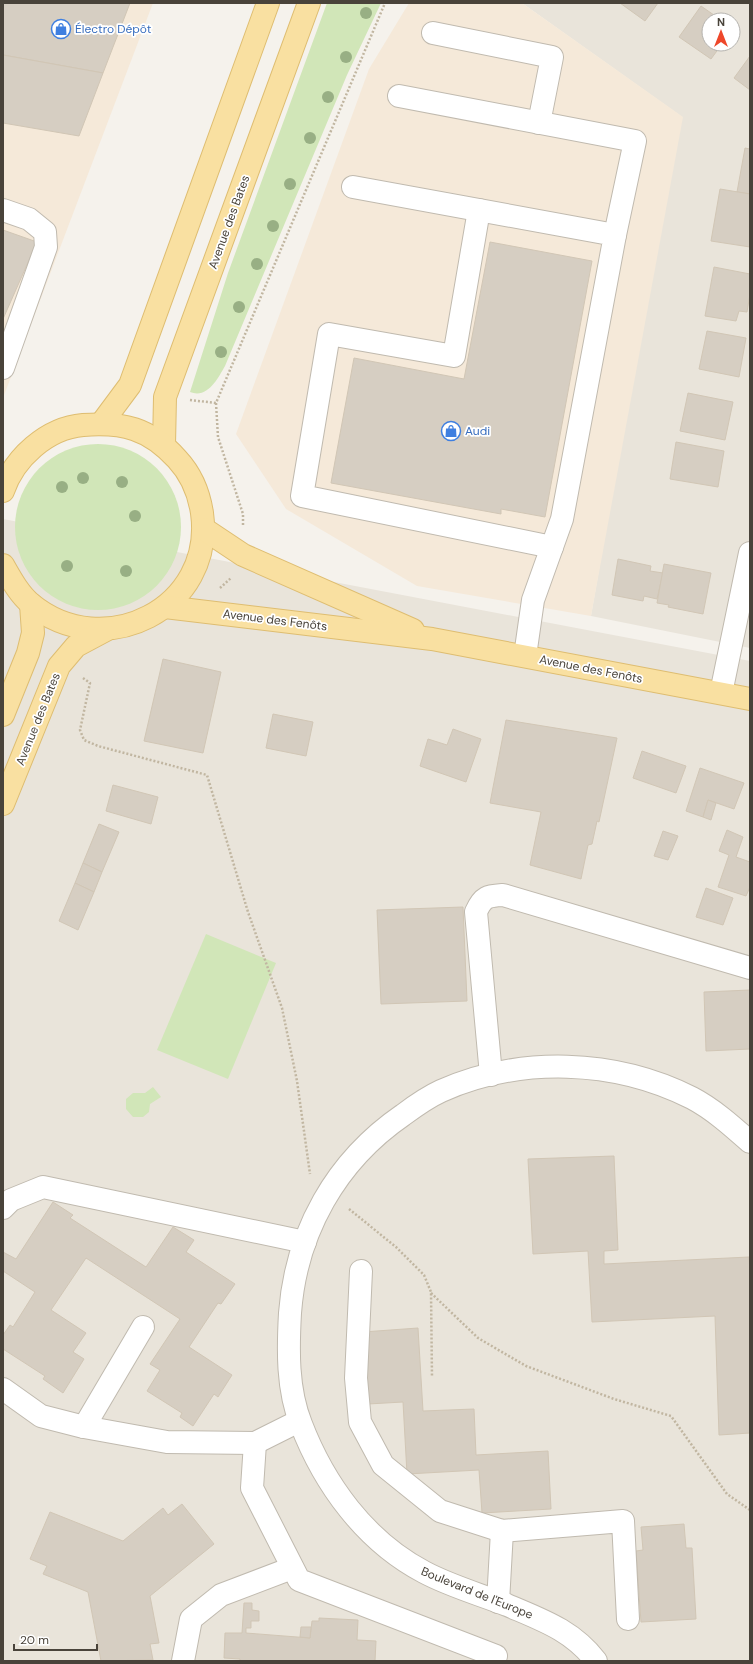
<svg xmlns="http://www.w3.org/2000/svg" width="753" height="1664" viewBox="0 0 753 1664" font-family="'DM Sans',sans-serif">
  <rect width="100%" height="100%" fill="#f5f2ec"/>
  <g fill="#e9e4da" fill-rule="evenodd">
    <path d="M522 3H750V648L591 616 678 114ZM709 20H733V44H709Z"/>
    <path d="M3 519 750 661V1661H3Z"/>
  </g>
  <g fill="#f5e9d9">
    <path d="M3 3H153L3 398Z"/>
    <path d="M409 3H522L683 117 591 616 417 586 286 509 236 434 369 69Z"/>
  </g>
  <g fill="#d1e6b8">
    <path d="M327 3H381L347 75 225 366C218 378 208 399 190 392L228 273Z"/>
    <circle cx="98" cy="527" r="83"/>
    <path d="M206 934 276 963 228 1079 157 1050Z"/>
    <path d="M153 1087 161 1097 150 1104 149 1112 143 1117H133L126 1109V1099L133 1093H145Z"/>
  </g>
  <g fill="#d6cec2" stroke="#d1c6b5">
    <path d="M3 3H130L103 73 3 55Z"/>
    <path d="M620 3H658L645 21Z"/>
    <path d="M701 6 721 20H709V44H722L711 59 679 37Z"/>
    <path d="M3 55 103 73 79 136 3 123Z"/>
    <path d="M750 56V90L734 78Z"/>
    <path d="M745 148 750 149V194L737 192Z"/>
    <path d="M720 189 750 194V247L711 241Z"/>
    <path d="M3 230 37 242 3 319Z"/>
    <path d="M490 242 592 261 545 517 501 509V514L331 483 354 358 464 379Z"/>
    <path d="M714 267 750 274V294L747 312 739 311 736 321 705 316Z"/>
    <path d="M707 331 746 338 739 377 699 369Z"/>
    <path d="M688 393 733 402 725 440 680 431Z"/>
    <path d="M676 442 724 451 718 487 670 479Z"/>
    <path d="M618 559 651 566 650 571 663 573 657 599 644 596 643 601 612 595Z"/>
    <path d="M664 564 711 573 703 614 668 607 669 605 657 603Z"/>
    <path d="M163 659 221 672 203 753 144 741Z"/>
    <path d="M273 714 313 722 306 756 266 748Z"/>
    <path d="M506 720 617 738 599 822 597 821 592 844 588 845 581 879 530 865 541 812 490 803Z"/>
    <path d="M453 729 481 739 466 782 420 766 428 739 447 745Z"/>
    <path d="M642 751 686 766 676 793 633 778Z"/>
    <path d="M700 768 744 783 734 809 708 800 703 817 686 811Z"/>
    <path d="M113 785 158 797 151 824 106 811Z"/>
    <path d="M708 800 716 803 711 820 703 817Z"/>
    <path d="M99 824 119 832 102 872 83 863Z"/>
    <path d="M727 830 743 837 736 857 750 862V887L746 896 718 887 729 855 719 851Z"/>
    <path d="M663 831 678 836 668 860 654 856Z"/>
    <path d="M83 863 102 872 94 892 75 883Z"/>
    <path d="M75 883 94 892 78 930 59 921Z"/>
    <path d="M706 888 733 898 723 925 696 917Z"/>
    <path d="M463 907 467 1001 381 1004 377 910Z"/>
    <path d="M750 990V1049L706 1051 704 992Z"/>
    <path d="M614 1156 618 1250 604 1251V1264L749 1257 750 1272V1433L719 1435 715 1316 592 1322 588 1251 533 1254 528 1159Z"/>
    <path d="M53 1202 73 1215 70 1218 146 1267 173 1227 194 1240 186 1252 235 1284 221 1304 218 1303 189 1347 232 1375 218 1397 214 1394 193 1426 180 1417 182 1413 147 1391 160 1370 150 1364 180 1319 86 1258 51 1310 86 1333 73 1352 84 1359 63 1393 43 1379 45 1376 3 1349V1335L10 1325 13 1327 35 1292 3 1271V1252L16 1259Z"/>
    <path d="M418 1328 423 1411 474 1409 476 1455 548 1451 551 1509 482 1513 479 1470 407 1474 403 1402 368 1404 363 1332Z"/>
    <path d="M182 1504 214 1544 150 1596 159 1643 150 1644 153 1660 101 1661 88 1592 43 1574 47 1566 30 1559 50 1512 123 1541 163 1508 168 1515Z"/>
    <path d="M684 1524 686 1548H692L696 1619 641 1622 636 1551 643 1550 641 1527Z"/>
    <path d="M244 1603H252V1610L259 1611V1621H251V1628H246V1633L310 1638 312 1621H319V1618L358 1620 357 1640 376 1641 375 1661H240V1659L224 1658 225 1633H242Z"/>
    <path d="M301 1627H311L310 1638 300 1637Z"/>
  </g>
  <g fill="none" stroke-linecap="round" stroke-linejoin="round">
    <g stroke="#c0baaf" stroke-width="24">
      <g id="minor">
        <path d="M433 33 552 57 539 123"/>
        <path d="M399 96 635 141 615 235"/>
        <path d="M353 187 615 235 562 519 533 600 525 656"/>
        <path d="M3 210 29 219 45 232 46 247 3 368"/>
        <path d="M479 210 454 356 329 334 302 496 552 547"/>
        <path d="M721 693 750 553"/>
        <path d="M491 1075 476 912C483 896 488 896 503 895L750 968"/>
        <path d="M3 1208 11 1200 43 1187 305 1242"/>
        <path d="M361 1271 356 1378 360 1422 383 1465 440 1511 502 1531 623 1521 628 1619"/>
        <path d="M3 1389 41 1416 84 1427 167 1442 255 1443 299 1421"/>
        <path d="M84 1427 143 1327"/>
        <path d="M255 1443 252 1488 299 1580 496 1656"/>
        <path d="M498 1602 502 1531"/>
        <path d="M183 1661 191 1619 221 1595 292 1568"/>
        <path d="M596 1661C572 1630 542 1620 507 1605 479 1594 450 1586 424 1572 365 1541 324 1484 301 1424 287 1389 288 1349 290 1313 296 1232 336 1161 403 1115 415 1106 428 1097 441 1091 520 1056 615 1059 692 1098 713 1109 732 1126 750 1142"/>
      </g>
    </g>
    <g stroke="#debd71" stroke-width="24">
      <g id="major">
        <path d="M101 424 130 385 268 3"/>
        <path d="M164 445 165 397 309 3"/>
        <path d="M3 491C14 458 47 428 83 425 123 422 149 428 177 459 191 474 199 493 202 513 215 608 104 664 31 604 19 594 11 579 3 565"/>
        <path d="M204 529 243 555 413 630"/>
        <path d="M165 607 432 639 750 699"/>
        <path d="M3 715 28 653 33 633 31 604"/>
        <path d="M3 804 59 666 76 646 106 630"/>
      </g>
    </g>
    <g stroke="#c1b6a1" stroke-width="2.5" stroke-dasharray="2 2" stroke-linecap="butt">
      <path d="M190 400 216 403"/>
      <path d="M243 525V514L218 437 216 403 385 3"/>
      <path d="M220 588 231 578"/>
      <path d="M83 678 90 683 80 730 84 740 98 746 207 775 248 912 282 1008 297 1081 310 1174"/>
      <path d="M349 1209 396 1247 424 1275 431 1292 432 1377"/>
      <path d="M431 1293 478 1338 526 1366 614 1399 671 1416 727 1494 750 1510"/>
    </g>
    <use href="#minor" stroke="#fff" stroke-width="22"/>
    <use href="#major" stroke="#f9e0a1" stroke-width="22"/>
  </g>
  <g fill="#98af84">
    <circle cx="366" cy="13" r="6"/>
    <circle cx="346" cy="57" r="6"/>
    <circle cx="328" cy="97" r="6"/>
    <circle cx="310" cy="138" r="6"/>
    <circle cx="290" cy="184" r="6"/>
    <circle cx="273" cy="226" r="6"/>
    <circle cx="257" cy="264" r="6"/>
    <circle cx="239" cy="307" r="6"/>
    <circle cx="221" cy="352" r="6"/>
    <circle cx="83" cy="478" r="6"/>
    <circle cx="122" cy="482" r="6"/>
    <circle cx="62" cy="487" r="6"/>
    <circle cx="135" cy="516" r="6"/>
    <circle cx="67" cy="566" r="6"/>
    <circle cx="126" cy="571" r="6"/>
  </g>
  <defs>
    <g id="shop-ring" transform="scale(1)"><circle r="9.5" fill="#fff" stroke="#3f7fe0" stroke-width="1.5"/><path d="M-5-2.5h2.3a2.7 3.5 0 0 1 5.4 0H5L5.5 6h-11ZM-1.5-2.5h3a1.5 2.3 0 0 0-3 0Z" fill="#3f7fe0"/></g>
  </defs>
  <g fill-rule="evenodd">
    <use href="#shop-ring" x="61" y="29"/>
    <use href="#shop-ring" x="451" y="431"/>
  </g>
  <g text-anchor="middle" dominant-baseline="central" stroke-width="3.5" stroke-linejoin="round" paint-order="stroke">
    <g font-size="12" fill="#366cbe" stroke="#fff" text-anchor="start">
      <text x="75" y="29">Électro Dépôt</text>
      <text x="465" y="431">Audi</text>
    </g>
    <g font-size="12" fill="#49433a" stroke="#fff">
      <text transform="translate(229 222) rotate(-70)">Avenue des Bates</text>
      <text transform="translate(275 620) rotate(7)">Avenue des Fenôts</text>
      <text transform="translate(591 669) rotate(11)">Avenue des Fenôts</text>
      <text transform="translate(38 719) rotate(-68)">Avenue des Bates</text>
      <text transform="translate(477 1593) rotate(22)">Boulevard de l'Europe</text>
    </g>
  </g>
  <rect width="753" height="1664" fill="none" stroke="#49433a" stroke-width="8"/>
  <g transform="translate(721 32)"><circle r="19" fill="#ffffff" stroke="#b6b4b0"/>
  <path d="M0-3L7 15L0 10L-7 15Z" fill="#ee472a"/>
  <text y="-6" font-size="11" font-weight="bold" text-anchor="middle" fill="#49433a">N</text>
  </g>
  <path d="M14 1644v6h83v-6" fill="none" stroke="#49433a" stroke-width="2"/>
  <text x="20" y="1644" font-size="12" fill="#49433a" stroke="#ffffff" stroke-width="3" paint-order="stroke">20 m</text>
</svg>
